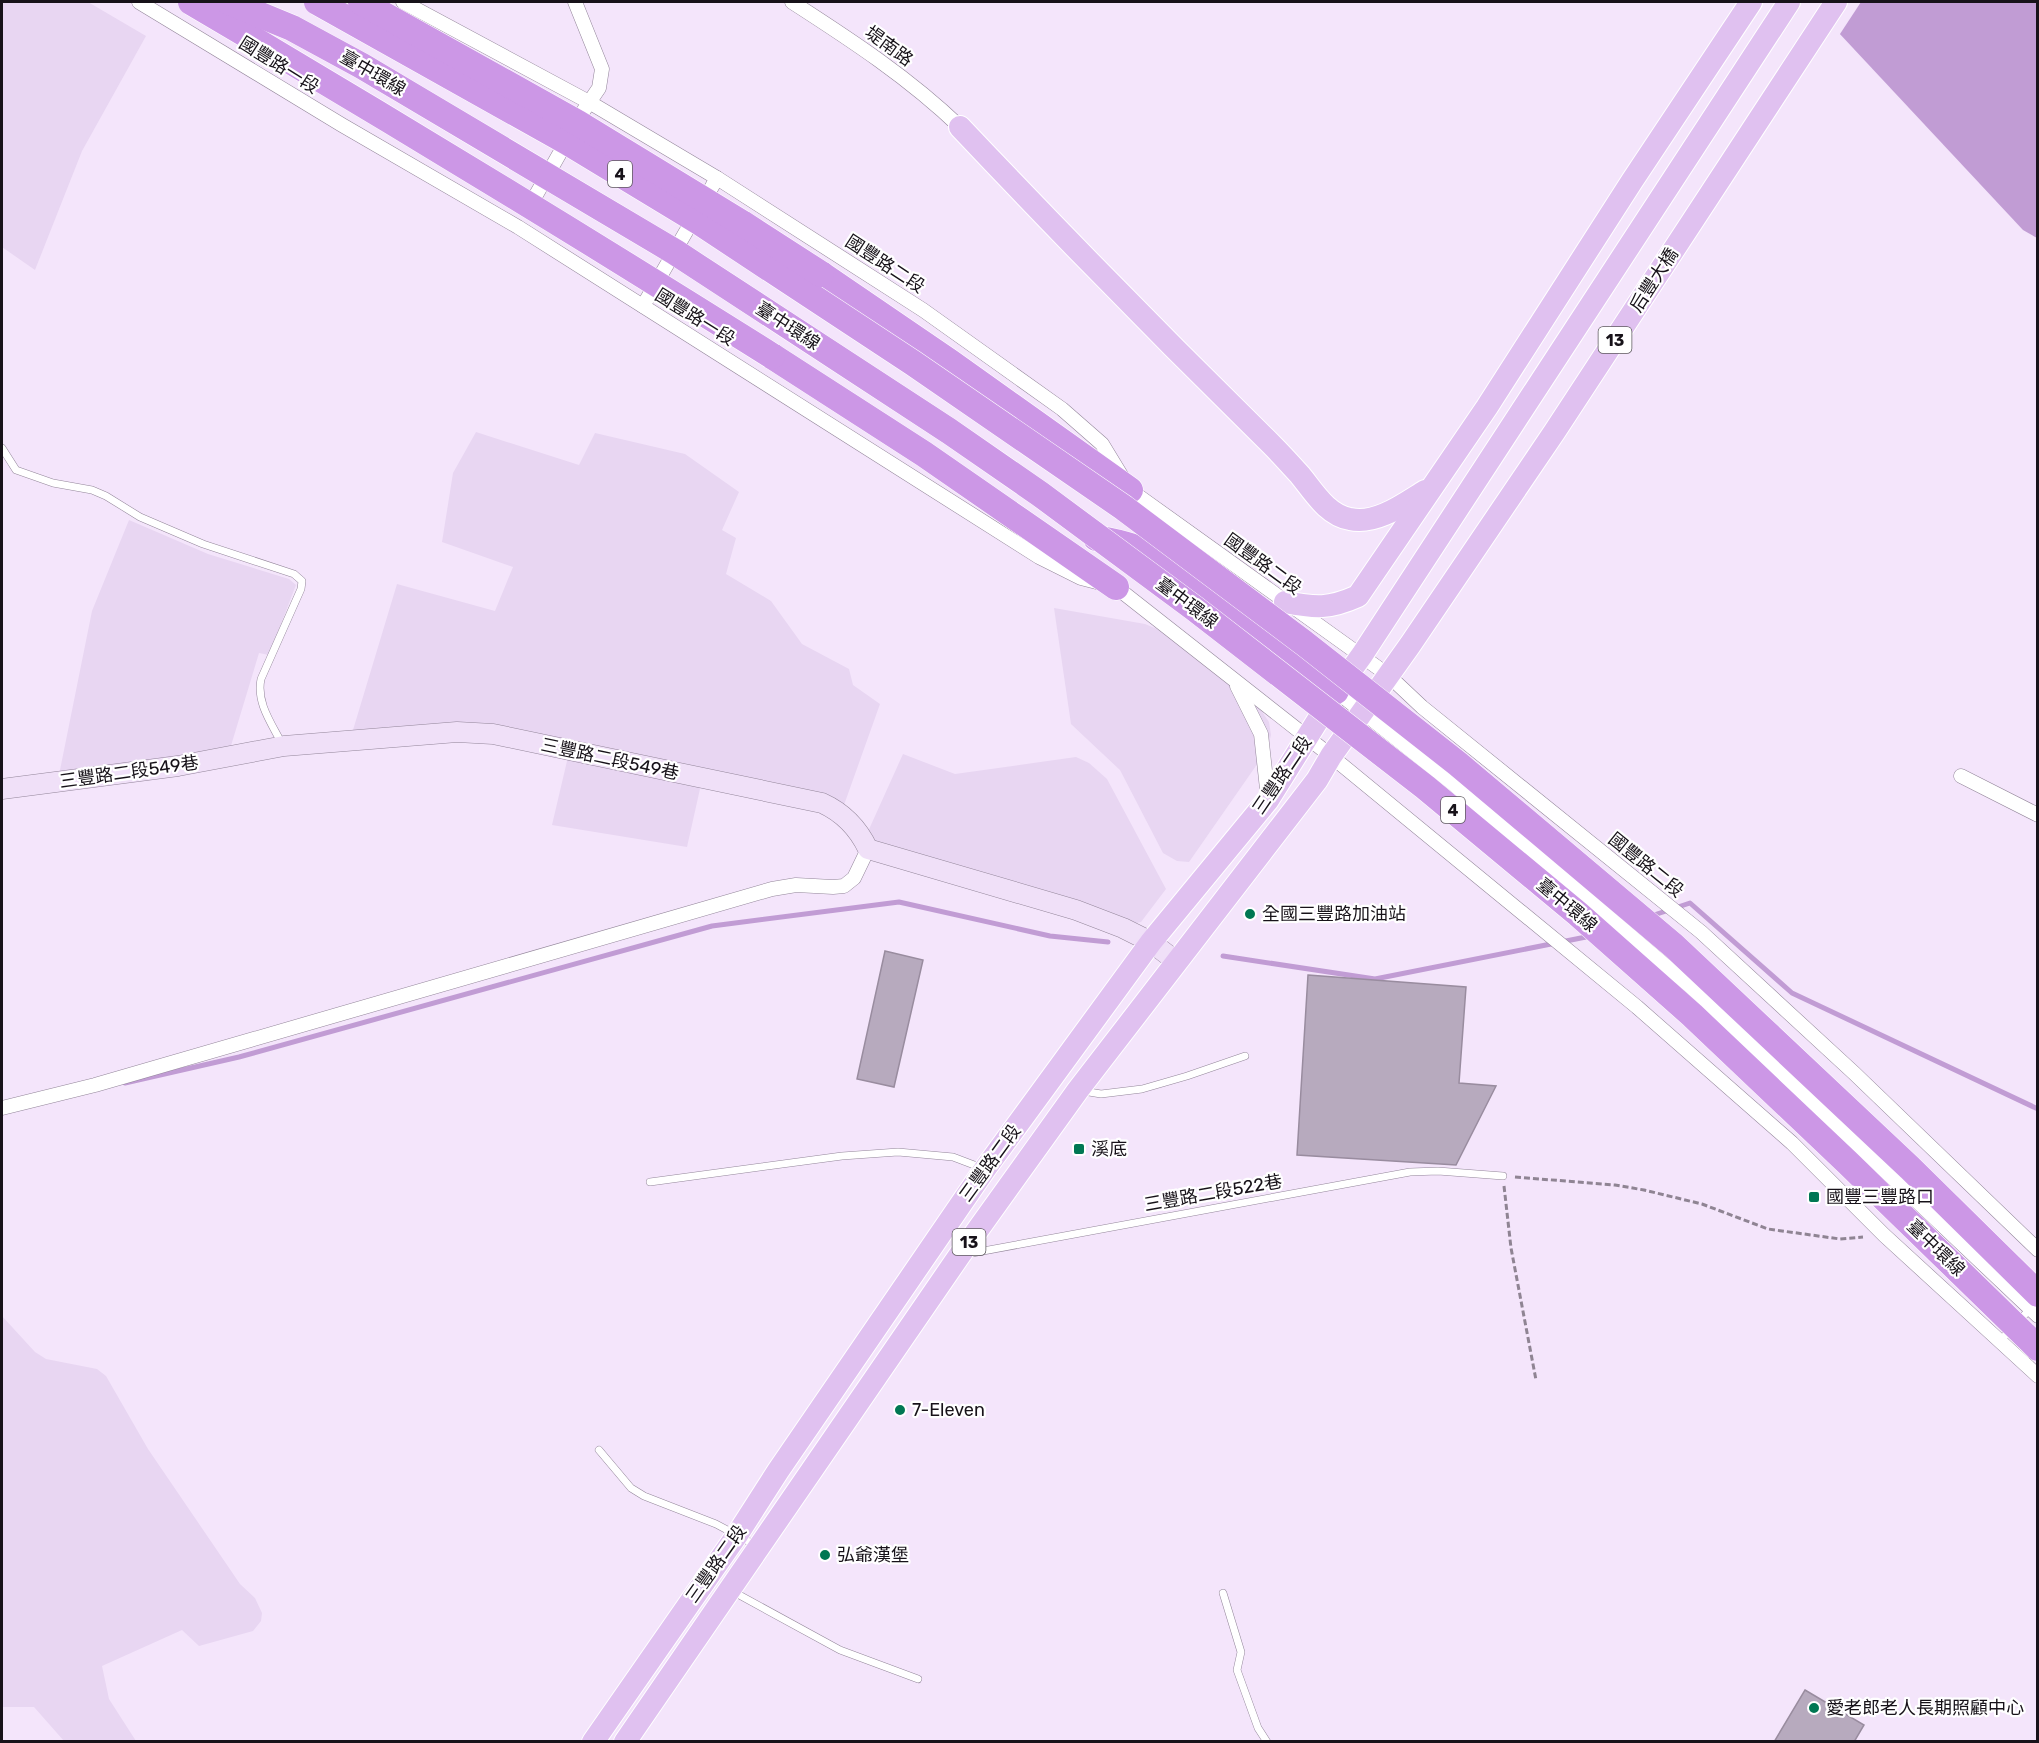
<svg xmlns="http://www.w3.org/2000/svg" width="2039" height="1743" viewBox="0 0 2039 1743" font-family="Rubik,'Noto Sans TC',sans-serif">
  <rect width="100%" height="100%" fill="#f4e5fb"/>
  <g fill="#e8d6f2">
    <path d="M2 2H88L146 36 82 151 35 270 2 247Z"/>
    <path d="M476 432 579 465 595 433 685 454 739 492 722 530 736 538 726 574 771 601 802 644 849 669 853 685 880 704 844 805 704 771 687 847 552 825 571 744 492 724 460 723 353 730 397 584 495 611 513 567 442 542 453 473Z"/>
    <path d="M129 520 208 554 289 579 296 585 269 655 259 653 230 749 59 775 92 611Z"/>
    <path d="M1054 608 1145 624 1189 642 1242 682 1269 722 1271 735 1267 750 1189 862 1177 861 1163 853 1120 770 1071 724Z"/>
    <path d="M903 754 955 774 1076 757 1089 763 1107 779 1166 889 1141 922 1132 924 874 844 866 836Z"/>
    <path d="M2 1316 35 1352 46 1359 97 1369 106 1376 148 1449 240 1584 255 1598 262 1613 261 1621 253 1631 199 1646 182 1630 102 1666 109 1699 136 1741H64L34 1707H2Z"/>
  </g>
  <path fill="#c19cd4" d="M1810 2H2037V238L2023 230Z"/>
  <path fill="#f4e5fb" d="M1807 2H1861L1838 37Z"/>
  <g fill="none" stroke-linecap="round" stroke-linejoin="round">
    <g stroke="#c19cd4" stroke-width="5">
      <path d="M1651 916 1690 903 1792 993 2038 1109"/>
      <path d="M1223 956 1375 979 1591 936"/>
      <path d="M125 1083 239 1057 712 926 899 902 1050 936 1108 942"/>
    </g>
  </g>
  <g fill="#b7aabe" stroke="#998c9f" stroke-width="1.5">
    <path d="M885 951 923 960 894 1087 857 1079Z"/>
    <path d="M1308 975 1466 987 1459 1083 1496 1086 1456 1165 1297 1155Z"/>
    <path d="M1805 1690 1864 1725 1854 1742H1774Z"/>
  </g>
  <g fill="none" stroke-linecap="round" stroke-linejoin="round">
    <g stroke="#93869a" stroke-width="8">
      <g id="lane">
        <path d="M2 448 16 470 53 483 92 490 106 496 140 517 203 544 294 574 302 581 301 589 261 679C256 703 272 724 282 744"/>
        <path d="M1083 1091 1101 1094 1142 1089 1187 1076 1245 1056"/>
        <path d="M650 1182 842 1156 898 1152 953 1157 982 1168"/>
        <path d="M967 1254 1410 1172 1438 1171 1503 1176"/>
        <path d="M1999 1342 2030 1309"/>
        <path d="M599 1450 631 1488 644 1496 716 1524 757 1546"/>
        <path d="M732 1591 840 1650 918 1679"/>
        <path d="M1223 1593 1241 1652 1237 1670 1258 1728 1267 1742"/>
      </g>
    </g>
    <g stroke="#93869a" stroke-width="15">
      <g id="street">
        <path d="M139 2 342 125 518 227 1039 557 1081 578 1116 587 1331 756 1637 1007 1792 1143 1884 1235 2038 1376"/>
        <path d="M403 2 589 102 717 178 923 310 1062 409 1102 444 1130 490 1388 675 1422 707 1701 932 1854 1073 2038 1250"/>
        <path d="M575 2 602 69 599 88 584 110"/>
        <path d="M792 2C851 40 909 78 960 127"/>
        <path d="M528 209 569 137"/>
        <path d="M643 306 717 178"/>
        <path d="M1237 686 1261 734 1268 798"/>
        <path d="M1336 691 1452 783 1693 989 2038 1316"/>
        <path d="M1961 776 2038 815"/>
        <path d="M2 1108 95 1085 772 889 796 885 833 887 844 886 854 878 868 849"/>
      </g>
    </g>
    <g stroke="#93869a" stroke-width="21">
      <path id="secondary" d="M2 789 178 766 284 746 457 732 493 734 822 803C844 813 858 828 868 849L1076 910 1123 928 1151 942 1177 962"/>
    </g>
    <g stroke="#fff" stroke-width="24">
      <g id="primary">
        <path d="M960 127C1062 235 1166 341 1272 445 1282 455 1291 465 1300 475 1314 492 1327 515 1350 519 1376 525 1404 504 1425 491"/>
        <path d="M1285 602C1316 608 1329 609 1358 596L1487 407 1632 181 1751 2"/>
        <path d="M593 1742 737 1535 778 1471 985 1169 1151 942 1268 800 1336 691 1362 655 1789 2"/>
        <path d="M625 1742 959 1256 1078 1090 1317 780 1331 756 1410 645 1555 431 1836 2"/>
      </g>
    </g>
    <g stroke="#fff" stroke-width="27">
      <g id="highway">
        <path d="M821 274 950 362 1130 490"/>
        <path d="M772 356 924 454 1116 587"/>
        <path d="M1096 538C1123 543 1139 547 1163 561L1336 691"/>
      </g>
    </g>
    <g stroke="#8f8493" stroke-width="3" stroke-dasharray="6 3" stroke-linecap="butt">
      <path d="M1515 1177 1615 1185 1644 1190 1702 1204 1768 1229 1840 1239 1863 1237"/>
      <path d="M1504 1186 1511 1248 1536 1380"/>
    </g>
    <use href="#lane" stroke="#fff" stroke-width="7"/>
    <use href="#street" stroke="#fff" stroke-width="14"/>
    <use href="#secondary" stroke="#f0e0f8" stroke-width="20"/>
    <use href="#primary" stroke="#e0c1f0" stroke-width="22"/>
    <use href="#highway" stroke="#cc97e6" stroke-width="26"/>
    <g stroke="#fff" stroke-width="27" stroke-linecap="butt">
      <g id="highway-bridge">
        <path d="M191 2C386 117 580 235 772 356"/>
        <path d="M229 2 292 28 362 66 675 252 949 431 1040 494 1194 608 1425 787 1578 914 1692 1015 1848 1163 2038 1348"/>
        <path d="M317 2 567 142 699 222 913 363 1124 508 1304 643 1458 764 1674 946 1910 1168 2038 1294"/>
        <path d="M361 2 578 123 742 223 821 274"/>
      </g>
    </g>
    <use href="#highway-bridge" stroke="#cc97e6" stroke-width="26"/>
  </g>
  <g fill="#007753" stroke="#fff" stroke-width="2">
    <circle cx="1250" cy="914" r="6"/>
    <rect x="1073" y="1143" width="12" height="12" rx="3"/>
    <rect x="1808" y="1191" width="12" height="12" rx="3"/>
    <circle cx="900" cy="1410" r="6"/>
    <circle cx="825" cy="1555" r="6"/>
    <circle cx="1814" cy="1708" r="6"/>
  </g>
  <g text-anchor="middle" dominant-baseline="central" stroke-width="4.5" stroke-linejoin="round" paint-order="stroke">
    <g fill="#fff" stroke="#5d595e" stroke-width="1.5">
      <rect x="608" y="161" width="24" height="26" rx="4.5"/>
      <rect x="1598.5" y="327" width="33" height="26" rx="4.5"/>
      <rect x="1441" y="797" width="24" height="26" rx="4.5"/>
      <rect x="952.5" y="1229" width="33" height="26" rx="4.5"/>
    </g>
    <g font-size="16" font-weight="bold" fill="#171219">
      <text x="620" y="174">4</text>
      <text x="1615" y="340">13</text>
      <text x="1453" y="810">4</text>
      <text x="969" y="1242">13</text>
    </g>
    <g font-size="18" fill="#171219" stroke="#fff">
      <text transform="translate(889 46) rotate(36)">堤南路</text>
      <text transform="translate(279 65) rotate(32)">國豐路一段</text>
      <text transform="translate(373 73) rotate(30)">臺中環線</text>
      <text transform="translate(885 264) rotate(33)">國豐路二段</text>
      <text transform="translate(1654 280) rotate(-57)">后豐大橋</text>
      <text transform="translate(695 317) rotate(32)">國豐路一段</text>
      <text transform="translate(788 326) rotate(33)">臺中環線</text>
      <text transform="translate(1263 564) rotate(36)">國豐路二段</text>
      <text transform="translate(1187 603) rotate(37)">臺中環線</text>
      <text transform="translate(610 759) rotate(12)">三豐路二段549巷</text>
      <text transform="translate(129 772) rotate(-8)">三豐路二段549巷</text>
      <text transform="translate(1282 775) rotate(-56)">三豐路二段</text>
      <text transform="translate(1646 865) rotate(39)">國豐路二段</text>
      <text transform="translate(1567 905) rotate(40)">臺中環線</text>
      <text transform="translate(990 1163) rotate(-54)">三豐路二段</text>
      <text transform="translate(1213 1193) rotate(-10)">三豐路二段522巷</text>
      <text transform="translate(1936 1248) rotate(44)">臺中環線</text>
      <text transform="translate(716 1564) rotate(-55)">三豐路二段</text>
    </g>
    <g font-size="18" fill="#171219" stroke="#fff" text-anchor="start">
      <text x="1262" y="914">全國三豐路加油站</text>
      <text x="1091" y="1149">溪底</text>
      <text x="1826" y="1197">國豐三豐路口</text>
      <text x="912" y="1410">7-Eleven</text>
      <text x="837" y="1555">弘爺漢堡</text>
      <text x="1826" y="1708">愛老郎老人長期照顧中心</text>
    </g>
  </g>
  <rect width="2039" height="1743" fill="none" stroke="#171219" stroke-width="6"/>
</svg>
